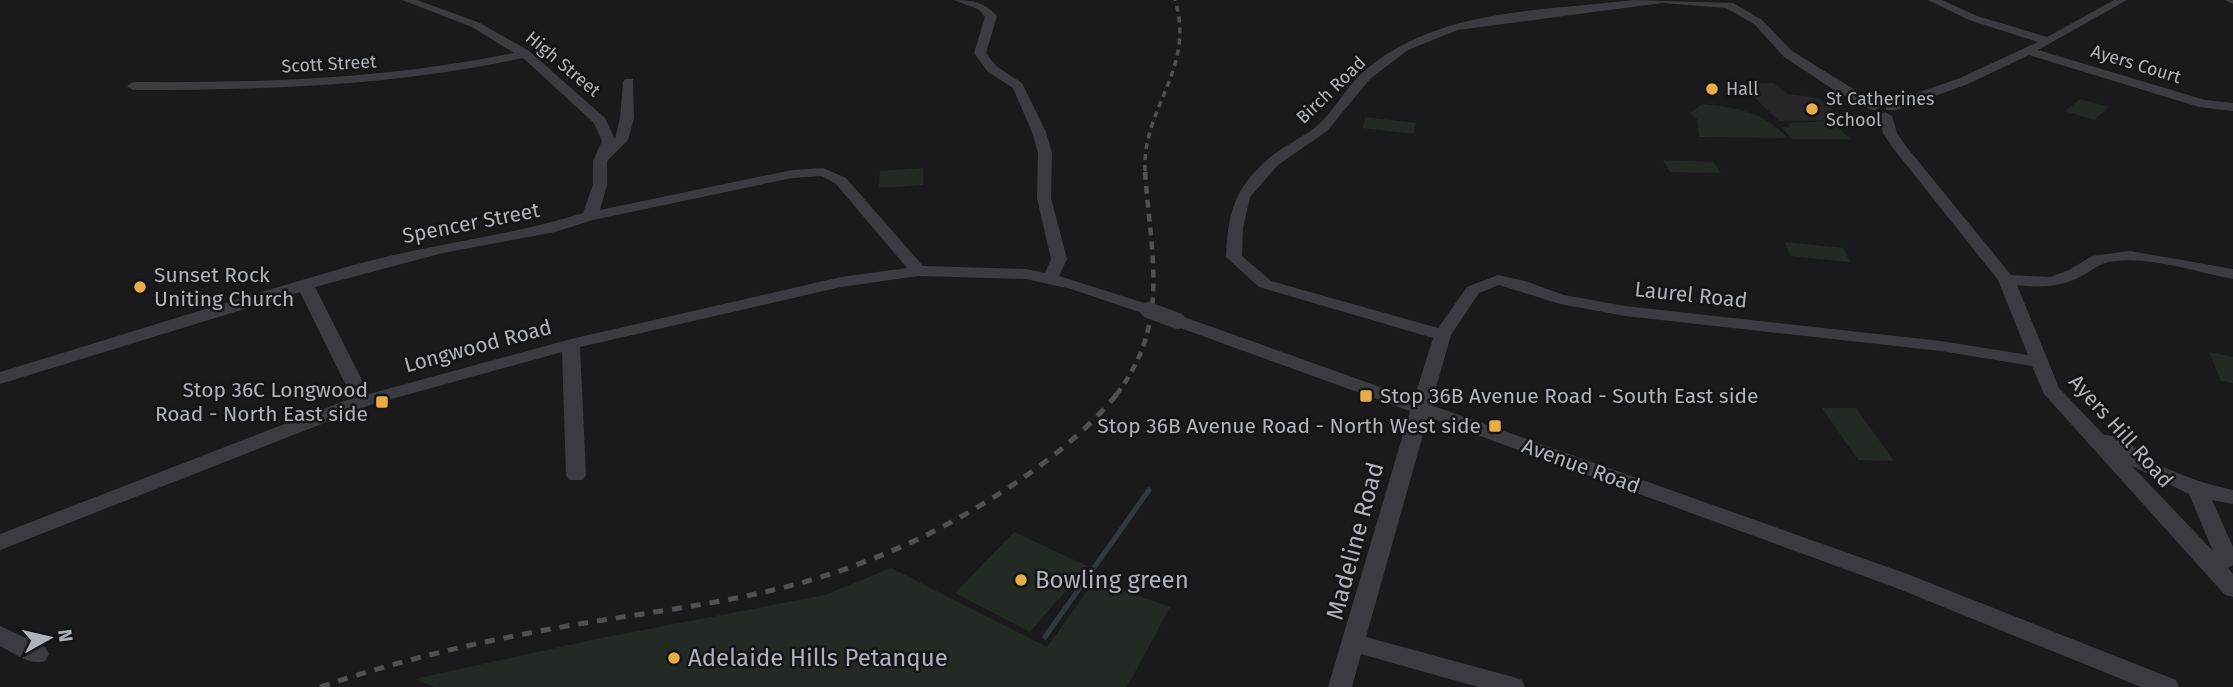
<svg xmlns="http://www.w3.org/2000/svg" width="2233" height="687" viewBox="0 0 2233 687" font-family="'Fira Sans',sans-serif">
  <rect width="100%" height="100%" fill="#1a1a1c"/>
  <path fill="#262629" d="M1726 83H1774L1787 94 1819 98 1845 120 1779 121 1752 95H1738Z"/>
  <g fill="#222a23">
    <path d="M2080 99 2109 107 2094 120 2065 111Z"/>
    <path d="M1702 104C1734 107 1766 112 1787 138L1699 137 1697 119 1690 113Z"/>
    <path d="M1365 117 1416 123 1414 134 1363 128Z"/>
    <path d="M1832 121 1850 139H1792L1781 127H1790L1787 123Z"/>
    <path d="M1663 160 1713 162 1721 173 1670 172Z"/>
    <path d="M923 168V185L879 188 880 171Z"/>
    <path d="M1785 242 1843 248 1850 262 1790 256Z"/>
    <path d="M2209 352 2233 357V383L2221 381Z"/>
    <path d="M1822 408H1856L1894 461 1858 460Z"/>
    <path d="M1014 532 1087 566 1030 632 955 593Z"/>
    <path d="M891 568 1047 647 1095 580 1170 607 1127 687H434L415 679 596 639 825 595Z"/>
  </g>
  <g fill="none" stroke-linecap="round" stroke-linejoin="round">
    <path stroke="#30393f" stroke-width="5" d="M1045 637 1149 490"/>
    <g fill="#3b3c41" fill-rule="evenodd">
      <path d="M402 0H417L480 23 529 51 605 118 615 139 620 118 623 82 625 79H633L634 118 628 140 607 161V185L600 210 792 170 823 168 846 178 923 266 1026 269 1045 273 1051 259 1037 198 1038 153 1032 132 1013 88 988 72 974 53 985 17 978 9 954 0C972 0 984 2 997 16L986 53 996 66 1022 83 1046 132 1052 153 1051 198 1067 259 1059 276 1154 306 1156 310 1148 315 1071 289 1026 279 918 276 841 287 580 347 586 475 583 480H569L566 475 562 352 370 405 0 550V534L352 398 300 292 0 384V372C117 337 234 299 350 266 427 244 508 237 583 213L593 185V161L602 141 594 123 523 58C394 86 264 90 133 90L127 86 133 82C261 83 388 79 514 53L472 27ZM821 176 836 184 907 268 841 277 571 339 369 394 315 287 443 253 555 232 593 220 792 178Z"/>
      <path d="M1634 0 1733 3 1762 20 1792 51 1881 106 1875 110 1870 109 1834 90 1784 57 1754 24 1726 8 1662 3 1458 30 1408 50 1370 79 1327 131 1278 165 1250 197 1243 228 1242 256 1271 281 1438 328 1467 287 1498 275 1525 281 1564 295 1625 306 1941 341 2028 355 1998 280 1893 148 1883 133 1878 116 1885 112 1892 116 1897 133 1905 145 2011 275 2050 277 2069 270 2092 256 2130 251 2233 269V279C2195 272 2154 257 2115 261 2100 262 2093 270 2080 277 2060 287 2039 288 2017 285L2059 388 2104 435C2125 435 2148 459 2166 468 2188 478 2209 485 2233 490V504L2212 500 2233 547V565L2228 568 2233 574V597L2225 595 2044 394 2032 366 1941 351 1625 316 1560 304 1499 285 1479 293 1451 335 1431 405 1910 575 2176 680 2179 687H2141L1894 587 1428 417 1366 637 1513 677 1522 680 1525 687H1478L1361 654 1352 687H1328L1410 411 1172 325 1169 321 1172 317H1184L1414 399 1433 338 1259 287 1226 257C1228 213 1234 189 1268 159 1283 146 1302 138 1317 126 1334 111 1345 89 1362 73 1434 8 1544 11 1634 0ZM2132 466 2189 494 2213 551Z"/>
      <path d="M1928 0H1942L1977 16 2047 37 2114 0H2127L2038 50 2205 100 2233 103V111L2199 107 2029 55 1968 84 1896 110H1886V104L1960 78 2038 42 1969 20Z"/>
      <path d="M2225 0H2233V4Z"/>
      <path d="M0 626 45 647 49 654 45 661C30 666 14 653 0 646Z"/>
    </g>
    <path stroke="#4e5056" stroke-width="3.5" stroke-dasharray="6 5" stroke-linecap="butt" d="M1145 171C1142 107 1196 69 1175 0"/>
    <path stroke="#4e5056" stroke-width="4.5" stroke-dasharray="8 6" stroke-linecap="butt" d="M1116 395C1172 323 1150 253 1145 170"/>
    <path stroke="#4e5056" stroke-width="5" stroke-dasharray="10 9" stroke-linecap="butt" d="M320 687C394 662 469 644 545 630 620 616 695 608 769 591 852 572 931 538 1002 492 1045 464 1085 433 1118 393"/>
    <path stroke="#3b3c41" stroke-width="16" d="M1148 310 1178 321"/>
  </g>
  <g fill="#e7ae47" stroke="#151517" stroke-width="2.5">
    <circle cx="1712" cy="89" r="7"/>
    <circle cx="1812" cy="109" r="7"/>
    <circle cx="140" cy="287" r="7"/>
    <rect x="1359" y="389" width="14" height="14" rx="3.5"/>
    <rect x="375" y="395" width="14" height="14" rx="3.5"/>
    <rect x="1488" y="419" width="14" height="14" rx="3.5"/>
    <circle cx="1021" cy="580" r="7"/>
    <circle cx="674" cy="658" r="7"/>
  </g>
  <g text-anchor="middle" dominant-baseline="central" stroke-width="5" stroke-linejoin="round" paint-order="stroke">
    <g font-size="18" fill="#adb2bb" stroke="#151517">
      <text transform="translate(329 64) rotate(-3)">Scott Street</text>
      <text transform="translate(563 64) rotate(40)">High Street</text>
      <text transform="translate(2136 64) rotate(17)">Ayers Court</text>
      <text transform="translate(1331 90) rotate(-44)">Birch Road</text>
    </g>
    <g font-size="18" fill="#adb2bb" stroke="#151517" text-anchor="start">
      <text x="1726" y="89">Hall</text>
      <text x="1826" y="99">St Catherines<tspan x="1826" dy="21">School</tspan></text>
    </g>
    <g font-size="21" fill="#adb2bb" stroke="#151517">
      <text transform="translate(471 223) rotate(-11)">Spencer Street</text>
      <text transform="translate(1691 295) rotate(6)">Laurel Road</text>
      <text transform="translate(478 346) rotate(-15)">Longwood Road</text>
      <text transform="translate(2121 431) rotate(48)">Ayers Hill Road</text>
      <text transform="translate(1581 466) rotate(20)">Avenue Road</text>
    </g>
    <g font-size="21" fill="#adb2bb" stroke="#151517" text-anchor="start">
      <text x="154" y="275">Sunset Rock<tspan x="154" dy="24">Uniting Church</tspan></text>
      <text x="368" y="390" text-anchor="end">Stop 36C Longwood<tspan x="368" dy="24">Road - North East side</tspan></text>
      <text x="1380" y="396">Stop 36B Avenue Road - South East side</text>
      <text x="1481" y="426" text-anchor="end">Stop 36B Avenue Road - North West side</text>
    </g>
    <g font-size="24" fill="#adb2bb" stroke="#151517">
      <text transform="translate(1355 541) rotate(-75)">Madeline Road</text>
    </g>
    <g font-size="24" fill="#adb2bb" stroke="#151517" text-anchor="start">
      <text x="1035" y="580">Bowling green</text>
      <text x="688" y="658">Adelaide Hills Petanque</text>
    </g>
  </g>
  <g transform="translate(49 638) rotate(82)" stroke="#151517" stroke-width="5" paint-order="stroke">
  <path d="M0-5L12 26L0 18L-12 26Z" fill="#adb2bb"/>
  <text y="-10" font-size="19" font-weight="bold" text-anchor="middle" fill="#adb2bb">N</text>
  </g>
</svg>
